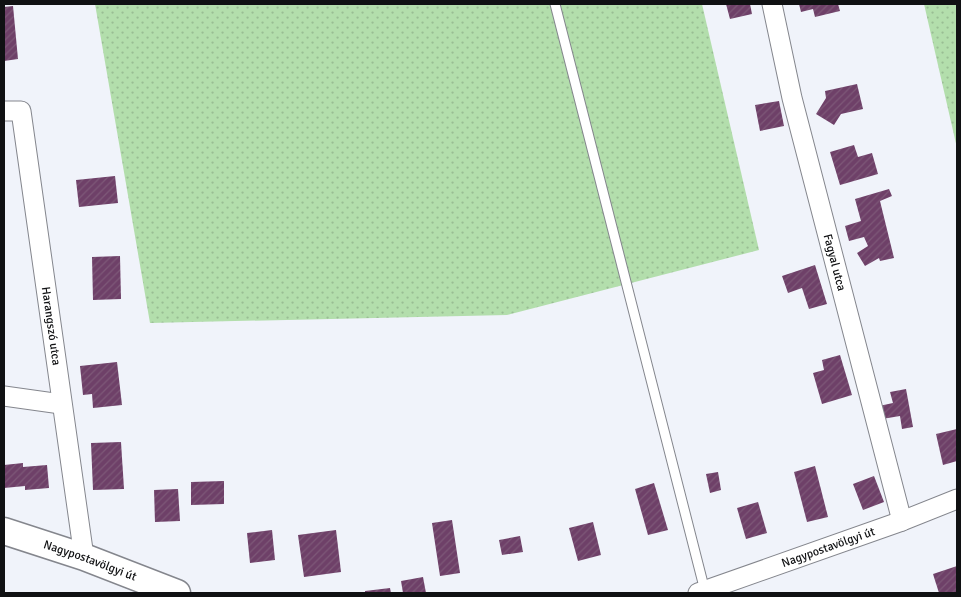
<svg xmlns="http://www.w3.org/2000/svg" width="961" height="597" viewBox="0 0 961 597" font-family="Signika,sans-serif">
  <defs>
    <pattern id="grass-dots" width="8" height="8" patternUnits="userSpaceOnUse" patternTransform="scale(1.25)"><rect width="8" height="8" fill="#b3deac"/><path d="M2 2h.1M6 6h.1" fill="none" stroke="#99bd93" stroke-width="1.8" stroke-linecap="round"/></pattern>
    <pattern id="building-hatch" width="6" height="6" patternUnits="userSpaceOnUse" patternTransform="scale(1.25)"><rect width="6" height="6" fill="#6e4068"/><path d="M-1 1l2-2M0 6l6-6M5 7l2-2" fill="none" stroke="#7d5878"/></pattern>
  </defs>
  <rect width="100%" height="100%" fill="#f0f3fa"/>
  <g fill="url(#grass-dots)">
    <path d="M95 4H702L759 250 507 315 150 323Z"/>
    <path d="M924 4H957V148Z"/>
  </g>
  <g fill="url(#building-hatch)">
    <path d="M726 4H750L752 14 730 19Z"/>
    <path d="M799 4H838L840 11 815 17 813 9 801 12Z"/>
    <path d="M13 6 18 59 4 61V7Z"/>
    <path d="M857 84 863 109 841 114 834 125 816 114 826 98 825 91Z"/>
    <path d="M779 101 784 126 760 131 755 105Z"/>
    <path d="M854 145 858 157 872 153 878 174 840 185 830 152Z"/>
    <path d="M115 176 118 203 79 207 76 180Z"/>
    <path d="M889 189 892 196 880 201 894 258 880 261 879 258 865 266 857 253 868 246 864 237 849 241 845 226 861 221 855 199Z"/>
    <path d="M120 256 121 299 93 300 92 257Z"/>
    <path d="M815 265 827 304 809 309 802 288 788 293 782 276Z"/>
    <path d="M840 355 852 395 822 404 813 373 824 370 822 360Z"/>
    <path d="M117 362 122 405 93 408 92 394 83 395 80 366Z"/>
    <path d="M906 389 913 427 902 429 900 416 882 419 879 406 893 403 890 392Z"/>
    <path d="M957 429V461L943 465 936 434Z"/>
    <path d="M121 442 124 489 93 490 91 443Z"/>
    <path d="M23 463V467L47 465 49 488 25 490V486L4 488V465Z"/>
    <path d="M815 466 828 517 807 522 794 472Z"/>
    <path d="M718 472 721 490 710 493 706 474Z"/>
    <path d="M874 476 884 502 863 510 853 484Z"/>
    <path d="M224 481V504L191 505V482Z"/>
    <path d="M654 483 668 530 648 535 635 489Z"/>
    <path d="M178 489 180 521 155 522 154 490Z"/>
    <path d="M758 502 767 533 746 539 737 508Z"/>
    <path d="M452 520 460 573 440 576 432 523Z"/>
    <path d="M593 522 601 555 578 561 569 528Z"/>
    <path d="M272 530 275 560 250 563 247 533Z"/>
    <path d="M336 530 341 572 304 577 298 535Z"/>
    <path d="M520 536 523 552 502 555 499 540Z"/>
    <path d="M957 566V593H939L933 574Z"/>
    <path d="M423 577 426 593H403L401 581Z"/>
    <path d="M390 588 391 593H365V591Z"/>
  </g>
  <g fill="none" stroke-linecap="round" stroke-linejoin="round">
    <g stroke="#84868d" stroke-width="11">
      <path id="lane" d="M555 4 705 591"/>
    </g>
    <g stroke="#84868d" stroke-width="21">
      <g id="street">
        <path id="s1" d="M772 4 792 98 902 521"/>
        <path id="s2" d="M4 111H21L84 557"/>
        <path d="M4 396 61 404"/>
        <path id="s3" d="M698 593 902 521 957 499"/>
      </g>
    </g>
    <g stroke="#84868d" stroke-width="29">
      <g id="secondary">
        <path id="s4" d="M4 531 84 557 177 593"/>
      </g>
    </g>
    <use href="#lane" stroke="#fff" stroke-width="9"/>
    <use href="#street" stroke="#fff" stroke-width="19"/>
    <use href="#secondary" stroke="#fff" stroke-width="26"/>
  </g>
  <g text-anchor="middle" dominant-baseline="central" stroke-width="5" stroke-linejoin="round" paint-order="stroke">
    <g font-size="12" fill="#101113" stroke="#fff">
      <text stroke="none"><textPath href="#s1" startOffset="266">Fagyal utca</textPath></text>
      <text stroke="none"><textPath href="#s2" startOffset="234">Harangszó utca</textPath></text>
      <text stroke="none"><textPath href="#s3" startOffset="138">Nagypostavölgyi út</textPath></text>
      <text stroke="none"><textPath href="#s4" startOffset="91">Nagypostavölgyi út</textPath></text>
    </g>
  </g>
  <rect width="961" height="597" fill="none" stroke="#101113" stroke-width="10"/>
</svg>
